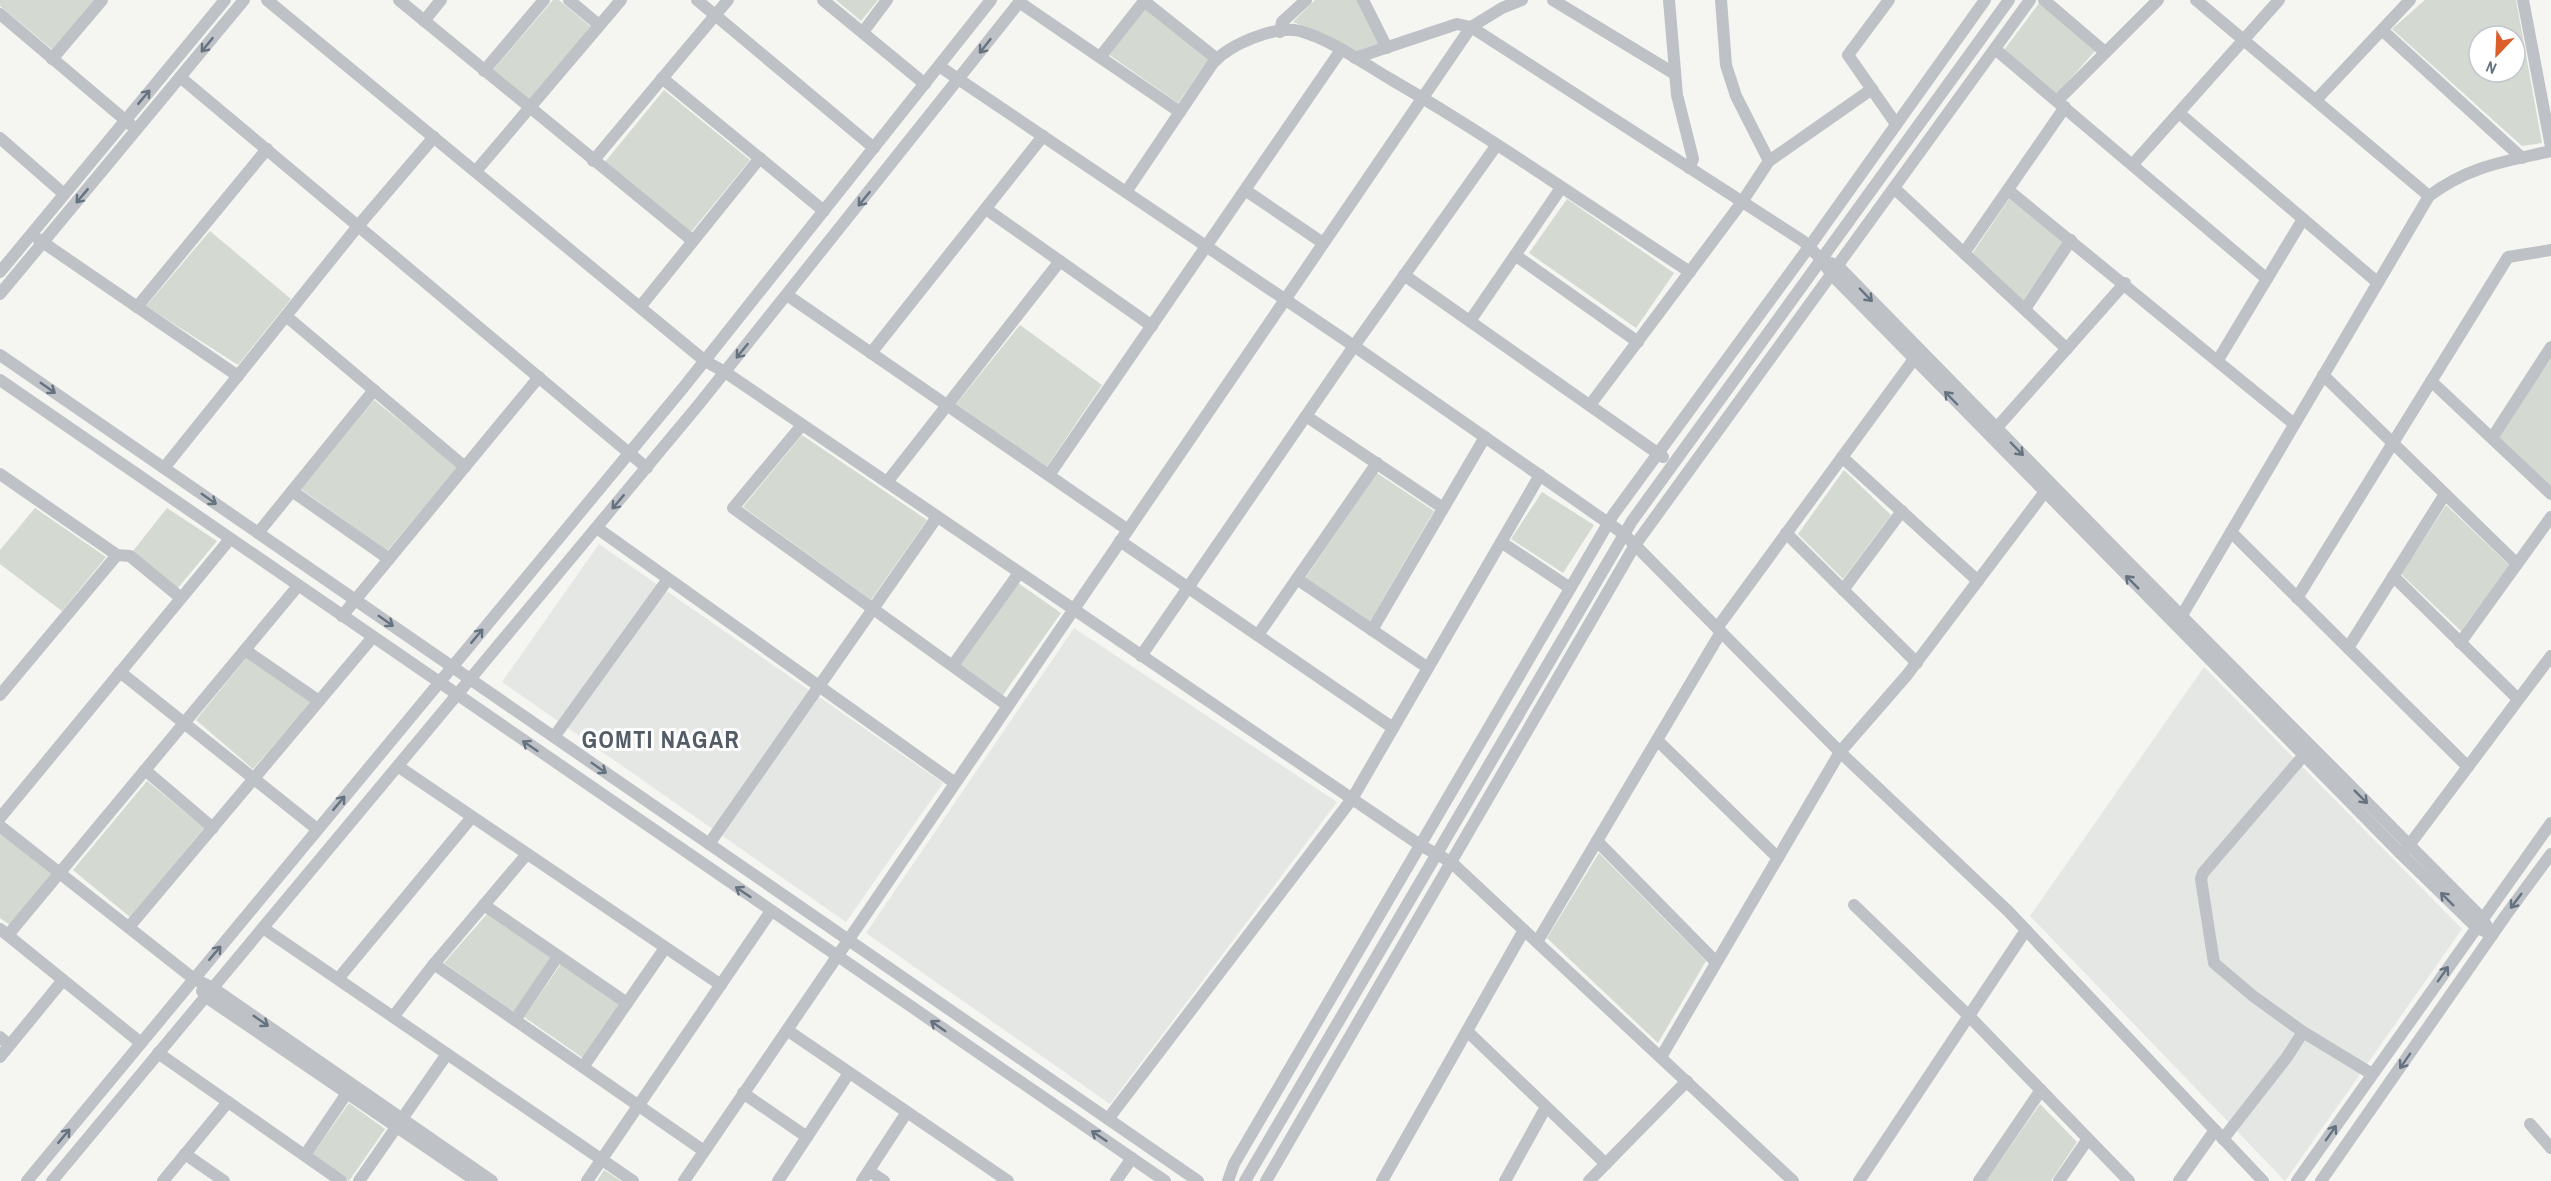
<svg xmlns="http://www.w3.org/2000/svg" width="2551" height="1181" viewBox="0 0 2551 1181" font-family="'Archivo Narrow',sans-serif">
  <rect width="100%" height="100%" fill="#f5f5f1"/>
  <g fill="#e5e7e5">
    <path d="M599 544 943 783 846 922 502 682Z"/>
    <path d="M1074 628 1337 802 1110 1104 866 933Z"/>
    <path d="M2204 667 2462 929 2285 1181 2030 916Z"/>
  </g>
  <g fill="#d4dad1" fill-rule="evenodd">
    <path d="M0 0H95L53 50 0 6Z"/>
    <path d="M553 0H559L591 27 529 100 493 70Z"/>
    <path d="M836 0H878L861 21Z"/>
    <path d="M1315 0H1358L1381 45 1357 52 1329 36 1293 22Z"/>
    <path d="M2425 0H2516L2542 143 2522 146 2392 29ZM2479 36H2515V72H2479Z"/>
    <path d="M2040 2 2095 51 2057 94 2004 50Z"/>
    <path d="M1145 9 1209 59 1178 103 1108 54Z"/>
    <path d="M664 90 750 160 691 232 605 162Z"/>
    <path d="M1567 199 1674 273 1636 328 1529 253Z"/>
    <path d="M2009 199 2064 243 2022 302 1972 254Z"/>
    <path d="M210 231 291 299 238 365 146 306Z"/>
    <path d="M1020 325 1102 385 1046 468 956 404Z"/>
    <path d="M2551 358V487L2499 437Z"/>
    <path d="M374 400 458 467 387 551 301 489Z"/>
    <path d="M802 435 927 520 871 600 743 507Z"/>
    <path d="M1844 470 1891 515 1843 579 1798 534Z"/>
    <path d="M1377 473 1434 511 1369 623 1304 580Z"/>
    <path d="M1542 492 1594 525 1563 573 1511 539Z"/>
    <path d="M2446 505 2509 565 2461 631 2401 574Z"/>
    <path d="M35 508 106 557 62 611 0 564V550Z"/>
    <path d="M167 508 217 541 177 589 133 551Z"/>
    <path d="M1014 580 1061 613 1003 695 957 663Z"/>
    <path d="M247 657 312 701 253 769 196 720Z"/>
    <path d="M147 781 204 828 130 917 73 870Z"/>
    <path d="M0 833 51 874 10 925 0 918Z"/>
    <path d="M1599 853 1706 961 1658 1043 1547 938Z"/>
    <path d="M487 914 550 957 514 1012 444 963Z"/>
    <path d="M561 964 620 1005 583 1058 524 1017Z"/>
    <path d="M349 1103 385 1129 349 1181 312 1155Z"/>
    <path d="M2040 1104 2077 1142 2051 1181H1986Z"/>
    <path d="M604 1170 621 1181H597Z"/>
  </g>
  <g fill="none" stroke-linecap="round" stroke-linejoin="round">
    <g stroke="#bec1c5" stroke-width="12">
      <path d="M267 0 705 361 725 372 1420 845 1451 862 1793 1181"/>
      <path d="M399 0 693 241"/>
      <path d="M569 0 599 25"/>
      <path d="M697 0 874 148"/>
      <path d="M823 0 925 84"/>
      <path d="M1363 0 1387 48"/>
      <path d="M1553 0 1675 74"/>
      <path d="M1669 0 1677 95 1693 159 1689 168"/>
      <path d="M1721 0 1726 65 1736 96 1769 161"/>
      <path d="M1889 0 1848 55 1896 124"/>
      <path d="M2044 0 2105 52"/>
      <path d="M2196 0 2429 196"/>
      <path d="M2523 0 2551 147"/>
      <path d="M1144 1 1217 59"/>
      <path d="M1019 2 1180 112"/>
      <path d="M0 14 131 125"/>
      <path d="M424 21 441 0"/>
      <path d="M2382 30 2522 158"/>
      <path d="M863 32 887 0"/>
      <path d="M1280 32 1282 22 1306 0"/>
      <path d="M1995 49 2267 279"/>
      <path d="M1100 57 1145 0"/>
      <path d="M1355 58 1457 24 1471 27 1803 241 1821 259 1832 275 2402 855 2476 927 2492 935"/>
      <path d="M52 59 102 0"/>
      <path d="M939 66 1354 346 1624 534 1840 752 2008 911 2263 1181"/>
      <path d="M484 71 544 0"/>
      <path d="M180 77 647 468"/>
      <path d="M662 78 824 211"/>
      <path d="M2316 100 2410 0"/>
      <path d="M2057 101 2158 0"/>
      <path d="M2179 113 2377 282"/>
      <path d="M0 138 64 194"/>
      <path d="M593 161 728 0"/>
      <path d="M2133 164 2279 0"/>
      <path d="M476 171 621 0"/>
      <path d="M1894 188 2067 349"/>
      <path d="M1245 190 1323 243"/>
      <path d="M2008 190 2294 424"/>
      <path d="M1126 192 1213 63C1229 45 1274 25 1300 31 1332 40 1363 63 1392 80 1494 139 1591 208 1690 272"/>
      <path d="M986 209 1152 326"/>
      <path d="M38 239 238 376"/>
      <path d="M1964 253 2065 107"/>
      <path d="M1515 255 1638 342"/>
      <path d="M1831 263 1838 266 2125 559 2482 918 2492 935"/>
      <path d="M0 272 225 0"/>
      <path d="M1404 275 1663 457"/>
      <path d="M0 294 244 0"/>
      <path d="M787 295 1128 530"/>
      <path d="M137 307 267 149"/>
      <path d="M640 307 760 158"/>
      <path d="M2025 309 2071 240"/>
      <path d="M286 316 465 467"/>
      <path d="M1470 321 1561 188"/>
      <path d="M871 353 1043 136"/>
      <path d="M0 355 1198 1181"/>
      <path d="M2218 360 2303 219"/>
      <path d="M2323 375 2517 564"/>
      <path d="M0 380 1165 1181"/>
      <path d="M2431 381 2551 494"/>
      <path d="M1590 405 1742 202 1769 161 1872 89"/>
      <path d="M1306 416 1443 508"/>
      <path d="M802 425 733 508 1008 706"/>
      <path d="M1992 433 2125 283"/>
      <path d="M2492 438 2551 347"/>
      <path d="M1842 457 1978 581"/>
      <path d="M164 468 358 226 434 137"/>
      <path d="M0 474 117 555 130 556 181 598"/>
      <path d="M1049 475 1341 50"/>
      <path d="M887 482 1060 261"/>
      <path d="M292 491 389 559"/>
      <path d="M597 528 955 783"/>
      <path d="M2231 532 2468 767"/>
      <path d="M258 533 374 390"/>
      <path d="M1786 533 1917 663"/>
      <path d="M1120 541 1393 728"/>
      <path d="M1501 542 1570 588"/>
      <path d="M2393 576 2518 699"/>
      <path d="M1297 579 1428 668"/>
      <path d="M1843 590 1902 511"/>
      <path d="M2297 598 2508 257 2551 250"/>
      <path d="M342 616 539 377"/>
      <path d="M2178 622 2429 196C2469 166 2503 162 2551 151"/>
      <path d="M1717 628 1914 359"/>
      <path d="M1372 630 1485 437"/>
      <path d="M1258 635 1377 463"/>
      <path d="M2460 643 2551 517"/>
      <path d="M2348 648 2445 494"/>
      <path d="M245 650 319 701"/>
      <path d="M1141 656 1354 346 1496 146"/>
      <path d="M953 665 1019 573"/>
      <path d="M120 672 317 829"/>
      <path d="M0 695 117 555"/>
      <path d="M554 737 668 579"/>
      <path d="M1657 740 1778 858"/>
      <path d="M2304 755 2203 873 2201 879 2214 963 2253 996 2303 1032 2372 1074"/>
      <path d="M399 767 721 985"/>
      <path d="M145 770 213 828"/>
      <path d="M0 818 230 539"/>
      <path d="M0 826 194 979 213 988 492 1181"/>
      <path d="M1597 841 1716 962"/>
      <path d="M709 844 937 517"/>
      <path d="M2404 852 2551 656"/>
      <path d="M484 905 627 1003"/>
      <path d="M1854 905 1969 1016 2129 1181"/>
      <path d="M129 927 372 638"/>
      <path d="M263 928 633 1181"/>
      <path d="M0 929 141 1043"/>
      <path d="M8 935 298 586"/>
      <path d="M1537 942 1721 632"/>
      <path d="M434 964 704 1151"/>
      <path d="M338 979 472 817"/>
      <path d="M202 991 206 997 476 1181"/>
      <path d="M393 1017 434 964 527 854"/>
      <path d="M515 1020 558 956"/>
      <path d="M787 1030 1008 1181"/>
      <path d="M1467 1031 1606 1164"/>
      <path d="M0 1037 9 1045"/>
      <path d="M158 1053 341 1181"/>
      <path d="M0 1057 63 980"/>
      <path d="M1661 1057 1840 752 1907 675 2044 493"/>
      <path d="M583 1067 665 948"/>
      <path d="M743 1093 807 1137"/>
      <path d="M1108 1119 1352 799 1540 475"/>
      <path d="M2530 1124 2551 1148"/>
      <path d="M2223 1139 2287 1057 2303 1032"/>
      <path d="M185 1154 224 1181"/>
      <path d="M305 1155 347 1093"/>
      <path d="M869 1171 884 1181"/>
      <path d="M27 1181 683 388 991 0"/>
      <path d="M52 1181 700 403 1021 0"/>
      <path d="M163 1181 228 1102"/>
      <path d="M359 1181 447 1054"/>
      <path d="M587 1181 771 911"/>
      <path d="M684 1181 1471 27 1502 8 1522 0"/>
      <path d="M778 1181 849 1073"/>
      <path d="M862 1181 907 1112"/>
      <path d="M1116 1181 1132 1158"/>
      <path d="M1228 1181 1234 1164 1613 515 1809 247 1985 0"/>
      <path d="M1245 1181 1632 521 2009 0"/>
      <path d="M1266 1181 1635 545 2030 0"/>
      <path d="M1382 1181 1524 930"/>
      <path d="M1505 1181 1546 1107"/>
      <path d="M1589 1181 1687 1081"/>
      <path d="M1859 1181 2026 930"/>
      <path d="M1979 1181 2041 1090"/>
      <path d="M2059 1181 2088 1139"/>
      <path d="M2179 1181 2215 1130"/>
      <path d="M2297 1181 2551 823"/>
      <path d="M2321 1181 2506 915 2551 854"/>
    </g>
  </g>
  <defs><path id="oneway-shaft" d="M-6 0H5M1.5-3L5.5 0L1.5 3" fill="none" stroke-width="1.6" stroke-linecap="round" stroke-linejoin="round" transform="scale(1.5)"/></defs>
  <g stroke="#657381">
    <use href="#oneway-shaft" transform="translate(207 45) rotate(129)"/>
    <use href="#oneway-shaft" transform="translate(985 46) rotate(128)"/>
    <use href="#oneway-shaft" transform="translate(144 97) rotate(-50)"/>
    <use href="#oneway-shaft" transform="translate(82 196) rotate(130)"/>
    <use href="#oneway-shaft" transform="translate(864 199) rotate(129)"/>
    <use href="#oneway-shaft" transform="translate(1866 295) rotate(46)"/>
    <use href="#oneway-shaft" transform="translate(742 351) rotate(129)"/>
    <use href="#oneway-shaft" transform="translate(48 388) rotate(35)"/>
    <use href="#oneway-shaft" transform="translate(1951 398) rotate(-134)"/>
    <use href="#oneway-shaft" transform="translate(2017 449) rotate(46)"/>
    <use href="#oneway-shaft" transform="translate(209 499) rotate(35)"/>
    <use href="#oneway-shaft" transform="translate(618 502) rotate(130)"/>
    <use href="#oneway-shaft" transform="translate(2132 582) rotate(-135)"/>
    <use href="#oneway-shaft" transform="translate(386 621) rotate(35)"/>
    <use href="#oneway-shaft" transform="translate(477 636) rotate(-50)"/>
    <use href="#oneway-shaft" transform="translate(530 746) rotate(-146)"/>
    <use href="#oneway-shaft" transform="translate(599 768) rotate(35)"/>
    <use href="#oneway-shaft" transform="translate(2361 797) rotate(45)"/>
    <use href="#oneway-shaft" transform="translate(339 803) rotate(-50)"/>
    <use href="#oneway-shaft" transform="translate(743 892) rotate(-146)"/>
    <use href="#oneway-shaft" transform="translate(2447 899) rotate(-135)"/>
    <use href="#oneway-shaft" transform="translate(2516 901) rotate(127)"/>
    <use href="#oneway-shaft" transform="translate(215 953) rotate(-50)"/>
    <use href="#oneway-shaft" transform="translate(2443 974) rotate(-55)"/>
    <use href="#oneway-shaft" transform="translate(261 1021) rotate(35)"/>
    <use href="#oneway-shaft" transform="translate(938 1026) rotate(-145)"/>
    <use href="#oneway-shaft" transform="translate(2405 1061) rotate(125)"/>
    <use href="#oneway-shaft" transform="translate(2331 1133) rotate(-55)"/>
    <use href="#oneway-shaft" transform="translate(64 1136) rotate(-50)"/>
    <use href="#oneway-shaft" transform="translate(1099 1136) rotate(-146)"/>
  </g>
  <g text-anchor="middle" dominant-baseline="central" stroke-width="6" stroke-linejoin="round" paint-order="stroke">
    <g font-size="24" font-weight="bold" letter-spacing="1.5" fill="#535d67" stroke="#fff">
      <text x="661" y="739">GOMTI NAGAR</text>
    </g>
  </g>
  <g transform="translate(2497 54) rotate(203)"><circle r="28" fill="#ffffff" stroke="#c1c7cd" stroke-width="1.5"/>
  <path d="M0-4.5L10 22L0 15L-10 22Z" fill="#db5e2b"/>
  <text y="-9" font-size="16" font-weight="bold" text-anchor="middle" fill="#657381">N</text>
  </g>
</svg>
